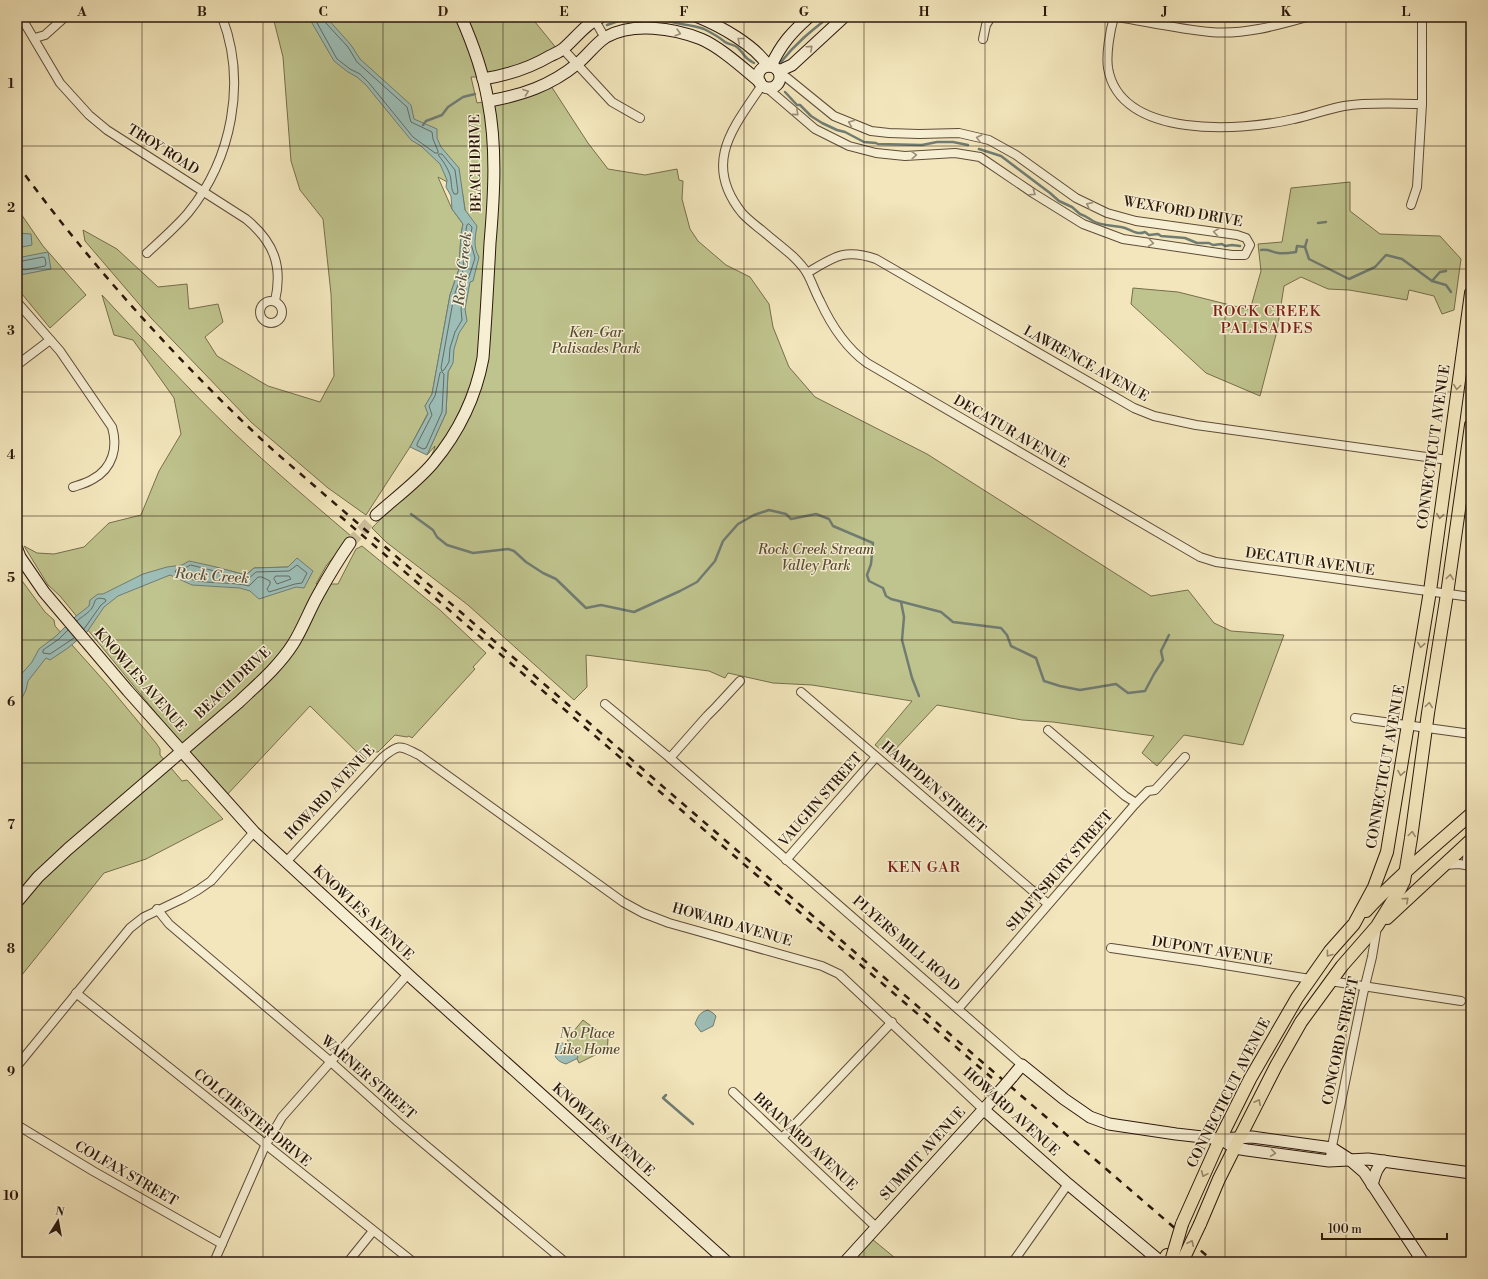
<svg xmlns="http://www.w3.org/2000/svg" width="1488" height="1279" viewBox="0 0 1488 1279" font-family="'Libre Bodoni',serif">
  <rect width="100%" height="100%" fill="#f3e6bc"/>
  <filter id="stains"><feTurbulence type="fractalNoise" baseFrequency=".005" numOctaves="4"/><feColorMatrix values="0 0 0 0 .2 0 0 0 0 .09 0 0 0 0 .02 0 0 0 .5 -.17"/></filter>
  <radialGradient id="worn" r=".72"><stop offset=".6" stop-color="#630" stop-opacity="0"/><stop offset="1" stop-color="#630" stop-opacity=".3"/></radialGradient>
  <g fill="#bfc38d" stroke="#766e4c" fill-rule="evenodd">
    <path d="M273 17H531L557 49 527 65 478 77H471L477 103 507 98 551 86 588 143 608 169 645 175 677 169 679 180 683 181 682 199 690 229 698 241 726 265 750 277 769 304 773 327 789 367 815 397 927 454 1151 596 1188 590 1214 623 1231 631 1284 635 1243 745 1184 735 1157 766 1142 753 1154 736 1053 722 1022 720 937 705 889 756 875 745 912 701 812 685 773 683 728 673 725 678 709 671 586 655 587 687 574 700 468 605 386 542 372 528C389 510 430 469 435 446L427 455 446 413 448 372 452 364 465 210 462 190 438 177 452 209 463 224 461 234 459 269 450 295 432 394 425 406 428 413 410 447 366 515 328 488 252 423 151 318 85 241 83 230 117 249 158 287 187 284 189 309 218 304 223 322 205 337 217 356 268 386 320 402 334 376 331 294 323 219 300 190 291 161 283 57Z"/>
    <path d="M1350 182V211L1380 234 1440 236 1461 259 1454 310 1442 314 1434 296 1409 290 1407 300 1349 290 1328 289 1301 277 1284 286 1277 331 1260 396 1206 373 1131 304 1133 288 1178 292 1250 310 1261 271 1258 244 1282 242 1291 188Z"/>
    <path d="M17 208 43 246 86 295 50 328 17 288Z"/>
    <path d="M102 295C145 341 187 388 232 431 271 468 311 502 351 536L326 566 316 584H338L356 549 362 546 440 610 486 653 473 667 475 669 412 738 409 736 407 737 395 735 378 752H373L365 760 310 706 225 797 60 596 48 585 24 546 37 553 54 554 84 547 109 523 141 515 159 471 181 434 174 398 133 340 114 335ZM297 558 302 564 285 583 202 570 215 567 246 575 254 568 289 567Z"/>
    <path d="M17 574 45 612 54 620 55 626 106 683 156 743 160 749V755L182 781 187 780 223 819 146 859 104 873 17 981Z"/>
    <path d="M583 1020 608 1039 607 1053 597 1054 579 1063 567 1039Z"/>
    <path d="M872 1239 900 1262H852Z"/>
  </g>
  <g fill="#9dbeb7" stroke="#707c73">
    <path d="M312 17H326L351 45 360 59 411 105 414 119 437 129V138L441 147 459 168 465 210 477 226C475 237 473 247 479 257L473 281 470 282 465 309 467 321 459 333 454 349 453 363 448 372 446 413 427 455 410 447 428 414 425 406 432 394 450 295 459 269 461 234 463 224 452 209 451 196 446 187 447 180 440 164 421 146 411 140 366 85 357 77 348 72 334 61 312 23Z"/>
    <path d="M17 233 31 234 32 245 17 248Z"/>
    <path d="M48 252 51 269 20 275 17 258Z"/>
    <path d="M297 558 313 571 304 588 296 587 259 599 250 591 240 588 192 585 170 575 118 596 104 607 87 632 68 648 50 660 46 658 28 681 26 690 17 708V681L18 678 32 662 39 649 56 636 75 617 89 606 90 600 98 594H103L143 574 167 567 182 565 189 561 212 566 246 575 254 568 288 567Z"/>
    <path d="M708 1010 713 1013 716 1016 713 1026 701 1032 695 1024C698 1016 700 1012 708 1010Z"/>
    <path d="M559 1043C568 1042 568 1049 573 1054H577L578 1058 566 1064C560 1062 556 1060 554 1053Z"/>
  </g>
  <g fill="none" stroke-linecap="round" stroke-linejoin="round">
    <g stroke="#646b62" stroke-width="1">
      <path d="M316 17V21L337 59 350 69 360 74 369 83 413 137 435 153H438V151L433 139 432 132 411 122 407 107 357 62 348 47 324 21 323 17"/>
      <path d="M439 154H442L455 170 458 192 457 194H454C451 188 452 187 451 181 451 173 444 162 439 156Z"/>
      <path d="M469 224 472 227 470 240 475 258 469 277 466 282 461 309 462 320 455 332 450 348 449 362 444 370 442 371 441 368 454 296 463 270 465 235 467 225Z"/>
      <path d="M17 262 43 257 45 258 46 264 45 266 24 270 20 267 17 266"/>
      <path d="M442 372 444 374 442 412 426 448 423 449 417 446V444L432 415 429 406 435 396 440 373Z"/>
      <path d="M191 565 245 579H248L256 572 289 571 297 565 307 573 302 583 295 584 269 592 267 589 270 584V581L262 577H258L249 586C225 580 197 587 175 572L176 570 183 569Z"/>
      <path d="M276 576H289L291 579 277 584 274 579Z"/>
      <path d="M77 621C81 617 89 613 92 608 96 602 93 596 105 599L106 601 101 605 84 629"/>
      <path d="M68 630 59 639 43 650V653L50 654 74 638"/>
    </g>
    <g stroke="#707c73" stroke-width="2.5">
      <path d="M650 17H653"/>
      <path d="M656 17C671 25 689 23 704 29 712 33 719 37 725 42 729 45 735 44 739 49 746 56 744 58 754 63"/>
      <path d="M607 25 630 17"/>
      <path d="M781 62C795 44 811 31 829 17"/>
      <path d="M785 92 797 105H800L811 116 822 123 837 130 845 132 864 142 876 143 878 144 922 145 937 142H953L968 145"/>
      <path d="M423 125 426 121 442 115 448 107 463 97 475 94"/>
      <path d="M979 149 1001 156 1050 193 1059 201 1072 207 1080 214C1086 216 1088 218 1093 221 1102 226 1112 225 1121 227 1130 228 1135 236 1145 232L1149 235 1158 234 1161 236 1185 238 1197 243H1209L1213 245 1222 244 1225 246 1232 245 1240 246"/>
      <path d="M1318 223 1326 222"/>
      <path d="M1305 247 1309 259 1349 279 1375 267 1386 255 1402 259 1432 281 1440 272 1446 271"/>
      <path d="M1261 250C1270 249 1271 252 1278 253 1284 254 1290 253 1296 252L1297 246 1305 247 1307 240"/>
      <path d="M1432 281 1446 285 1451 292"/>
      <path d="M411 514 433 530 437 537 447 545 473 553 508 549 514 551 526 562 543 573 556 579 586 608 601 605 634 612 680 591 697 582 715 561 723 541 738 524 754 515 769 510 786 514 791 519 816 514 829 519 833 526 873 543 871 564 867 575 869 581 883 588 886 596 891 599 941 612 953 622 1001 628 1007 635 1011 646 1036 658 1044 681 1060 686 1080 690 1116 684 1128 693 1145 691 1154 674 1163 660 1161 651 1169 635"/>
      <path d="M901 602 904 617 902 640 912 678 919 696"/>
      <path d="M666 1095 663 1098 693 1124"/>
    </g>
    <path stroke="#cbbd99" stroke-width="11" stroke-dasharray="11 5.5" stroke-linecap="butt" d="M350 543 376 515"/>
    <g stroke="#5e4c38" stroke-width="10">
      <g id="street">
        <path d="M21 17 60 83 89 115 107 130 246 219C274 242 283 266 275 301"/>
        <path d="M593 17 605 38"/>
        <path d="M1114 17C1110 31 1106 53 1108 68 1120 140 1242 131 1294 119 1310 116 1327 109 1344 106 1369 102 1397 104 1422 104"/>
        <path d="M1118 17C1148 22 1179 29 1210 32 1242 35 1276 26 1307 17"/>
        <path d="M35 38 45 35 65 17"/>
        <path d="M983 39 986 25 991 17"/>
        <path d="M563 49 612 102 640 118"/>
        <path d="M762 85C733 128 702 163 742 213 748 220 758 227 765 233 779 245 797 257 807 273 812 282 815 292 820 301 831 325 845 347 867 363L1200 557 1216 562 1471 597"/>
        <path d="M766 87 815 129 849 146 876 153 905 156 955 153 980 157 1033 193 1083 224 1123 239 1232 255H1245L1250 245 1246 238 1237 235 1136 221 1107 213 1076 198 1016 155 989 140 959 133 919 134 889 133 871 131 834 116 786 77 780 75"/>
        <path d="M1411 205 1417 187 1422 104V17"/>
        <path d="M147 253C161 240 176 227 188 213 232 159 247 82 222 17"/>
        <path d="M807 273C834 257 844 248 876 259L1134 408 1154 416 1196 425 1448 460"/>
        <circle cx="271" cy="312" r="11"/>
        <path d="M17 302 60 351 112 427C118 447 113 468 93 479 87 483 79 485 73 487"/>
        <path d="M17 365 50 340"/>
        <path d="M801 692 1048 904"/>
        <path d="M605 704 670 758 1022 1065"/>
        <path d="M1355 718 1471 734"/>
        <path d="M1048 730 1125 796 1136 803"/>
        <path d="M670 758 707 716 716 707 740 681"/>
        <path d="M1468 843 1467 860 1471 866"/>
        <path d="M786 860 876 757"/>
        <path d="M286 862 383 757C400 743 400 746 419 755L623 902 643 913 669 923 822 966 839 974 983 1109"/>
        <path d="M1445 865 1459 864 1471 866"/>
        <path d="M157 909 169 924 331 1062 398 1122 565 1262"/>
        <path d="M1111 948 1200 961 1310 979"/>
        <path d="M1330 981 1461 1001"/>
        <path d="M76 993 413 1262"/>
        <path d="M958 1009 1136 803 1148 791 1155 790 1185 757"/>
        <path d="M17 1066 130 928 144 917 184 898 198 890 211 881 254 832"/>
        <path d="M733 1092 876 1227"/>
        <path d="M17 1125 93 1171 222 1244"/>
        <path d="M782 1138 892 1022"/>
        <path d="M1329 1161 1363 994 1372 957 1377 927"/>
        <path d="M214 1262 265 1146 282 1117 408 974"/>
        <path d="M348 1262 373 1231"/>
        <path d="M1013 1262 1068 1184"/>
      </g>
    </g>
    <g stroke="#2c180c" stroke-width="13">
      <g id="secondary">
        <path d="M698 17C720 26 755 45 768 66"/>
        <path d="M771 66C781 44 792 32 809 17"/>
        <circle cx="769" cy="77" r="11"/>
        <path d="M779 71 792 65 844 17"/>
        <path d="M483 79C508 75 528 69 550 56 554 54 559 52 563 49 576 38 585 24 601 17"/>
        <path d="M489 101C522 95 550 86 577 64 587 56 595 44 606 37 633 22 673 28 701 39 720 47 743 68 760 82"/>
        <path d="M376 515C395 498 417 482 433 463 458 433 476 396 483 358 486 320 488 281 490 243 494 196 497 147 488 101 483 72 473 44 461 17"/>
        <path d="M17 549 20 557 44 592 128 691 254 832 413 979 727 1262"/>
        <path d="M17 902 38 877 68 849 239 702C258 684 279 666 293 644 303 628 309 611 318 595 328 577 338 560 350 543"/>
        <path d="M1012 1077 1022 1065 1064 1099 1080 1110 1090 1117 1109 1124 1176 1134 1220 1139 1252 1137 1332 1148 1349 1159 1364 1172 1423 1262"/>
        <path d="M983 1109 1068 1184 1161 1262"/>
        <path d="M1227 1143 1235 1148 1247 1150 1329 1161 1368 1159 1471 1173"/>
        <path d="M1372 1185C1375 1175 1376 1168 1384 1161"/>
        <path d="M845 1262 993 1099"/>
      </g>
    </g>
    <g stroke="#2c180c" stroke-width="14">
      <g id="primary">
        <path d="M1366 911C1398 876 1435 846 1471 814"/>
        <path d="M1387 918 1471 840"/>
        <path d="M1182 1224 1220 1139 1250 1079 1297 998 1330 951 1354 924 1374 887 1387 852 1430 591 1471 293"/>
        <path d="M1200 1224 1219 1179 1240 1137 1276 1066 1301 1022 1342 966 1377 926 1400 889 1404 881 1411 838 1428 713 1447 594 1471 425"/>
        <path d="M1163 1262 1167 1255"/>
      </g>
    </g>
    <use href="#street" stroke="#f7efd3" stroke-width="8"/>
    <use href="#secondary" stroke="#f7efd3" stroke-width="11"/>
    <use href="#primary" stroke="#f3e6bc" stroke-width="12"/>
    <g stroke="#2c180c" stroke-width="2.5" stroke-dasharray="7 7" stroke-linecap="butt">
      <path d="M17 164C93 268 180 364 274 451L1214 1262"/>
      <path d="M340 516 992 1078"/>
    </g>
    <g stroke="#2c180c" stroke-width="13" stroke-linecap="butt">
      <path id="secondary-bridge" d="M993 1099 1012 1077"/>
    </g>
    <g stroke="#2c180c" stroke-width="14" stroke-linecap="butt">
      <g id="primary-bridge">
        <path d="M1172 1258 1182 1224"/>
        <path d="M1182 1262 1200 1224"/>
      </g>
    </g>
    <use href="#secondary-bridge" stroke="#f7efd3" stroke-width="11"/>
    <use href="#primary-bridge" stroke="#f3e6bc" stroke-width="12"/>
  </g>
  <defs><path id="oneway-chevron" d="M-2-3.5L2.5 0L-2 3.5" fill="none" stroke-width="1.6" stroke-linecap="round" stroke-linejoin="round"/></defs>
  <g stroke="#9c8e79">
    <use href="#oneway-chevron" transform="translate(678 33) rotate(16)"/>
    <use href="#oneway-chevron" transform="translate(740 40) rotate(-141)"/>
    <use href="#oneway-chevron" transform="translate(810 48) rotate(-42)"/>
    <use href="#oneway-chevron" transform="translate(526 92) rotate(-20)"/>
    <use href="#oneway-chevron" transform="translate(796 113) rotate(41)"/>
    <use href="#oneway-chevron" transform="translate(851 123) rotate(-158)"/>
    <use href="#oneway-chevron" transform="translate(979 138) rotate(-166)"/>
    <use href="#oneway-chevron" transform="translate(914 155) rotate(-4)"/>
    <use href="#oneway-chevron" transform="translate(1033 193) rotate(34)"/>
    <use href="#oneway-chevron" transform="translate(1089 205) rotate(-154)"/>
    <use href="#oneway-chevron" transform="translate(1216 232) rotate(-172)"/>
    <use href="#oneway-chevron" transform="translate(1151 243) rotate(8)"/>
    <use href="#oneway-chevron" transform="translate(1273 1153) rotate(8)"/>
  </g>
  <g stroke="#99896d">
    <use href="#oneway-chevron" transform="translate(1457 387) rotate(98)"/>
    <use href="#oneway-chevron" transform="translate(1440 516) rotate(98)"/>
    <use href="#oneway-chevron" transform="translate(1450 577) rotate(-82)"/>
    <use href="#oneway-chevron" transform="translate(1421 645) rotate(99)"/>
    <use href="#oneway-chevron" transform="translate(1429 705) rotate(-82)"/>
    <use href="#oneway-chevron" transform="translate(1401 773) rotate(99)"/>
    <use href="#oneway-chevron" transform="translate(1412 834) rotate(-82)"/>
    <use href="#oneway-chevron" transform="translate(1406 900) rotate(-42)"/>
    <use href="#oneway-chevron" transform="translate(1329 954) rotate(127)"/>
    <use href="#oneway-chevron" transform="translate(1258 1102) rotate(-63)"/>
    <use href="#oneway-chevron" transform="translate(1204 1174) rotate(114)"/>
    <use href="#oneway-chevron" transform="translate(1191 1243) rotate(-65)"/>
  </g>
  <path fill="none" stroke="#2c180c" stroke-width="1" stroke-opacity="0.55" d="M142 17V1262M263 17V1262M383 17V1262M503 17V1262M624 17V1262M744 17V1262M864 17V1262M985 17V1262M1105 17V1262M1225 17V1262M1346 17V1262M17 146H1471M17 269H1471M17 392H1471M17 516H1471M17 640H1471M17 763H1471M17 886H1471M17 1010H1471M17 1134H1471"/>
  <g text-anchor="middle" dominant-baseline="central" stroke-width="3" stroke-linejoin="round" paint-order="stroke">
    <g font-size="14" fill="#2c180c" stroke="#f7efd3">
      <text transform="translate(163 150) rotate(32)">TROY ROAD</text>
      <text transform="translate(476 163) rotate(-91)">BEACH DRIVE</text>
      <text transform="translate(1183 212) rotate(10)">WEXFORD DRIVE</text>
      <text transform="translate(1086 364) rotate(29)">LAWRENCE AVENUE</text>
      <text transform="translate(1011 432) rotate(30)">DECATUR AVENUE</text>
      <text transform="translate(1434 447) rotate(-82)">CONNECTICUT AVENUE</text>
      <text transform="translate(1310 562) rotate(8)">DECATUR AVENUE</text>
      <text transform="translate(140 680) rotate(49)">KNOWLES AVENUE</text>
      <text transform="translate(233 683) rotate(-43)">BEACH DRIVE</text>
      <text transform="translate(1386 767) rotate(-80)">CONNECTICUT AVENUE</text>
      <text transform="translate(933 788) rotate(41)">HAMPDEN STREET</text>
      <text transform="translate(330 793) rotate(-47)">HOWARD AVENUE</text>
      <text transform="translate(821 800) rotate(-49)">VAUGHN STREET</text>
      <text transform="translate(1060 871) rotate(-49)">SHAFTSBURY STREET</text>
      <text transform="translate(363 913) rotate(43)">KNOWLES AVENUE</text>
      <text transform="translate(732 925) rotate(16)">HOWARD AVENUE</text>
      <text transform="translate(906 944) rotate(41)">PLYERS MILL ROAD</text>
      <text transform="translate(1212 951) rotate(9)">DUPONT AVENUE</text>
      <text transform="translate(1341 1041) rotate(-78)">CONCORD STREET</text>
      <text transform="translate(368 1078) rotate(41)">WARNER STREET</text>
      <text transform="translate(1229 1093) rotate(-63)">CONNECTICUT AVENUE</text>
      <text transform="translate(1011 1112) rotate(42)">HOWARD AVENUE</text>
      <text transform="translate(252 1118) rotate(39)">COLCHESTER DRIVE</text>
      <text transform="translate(603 1130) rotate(42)">KNOWLES AVENUE</text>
      <text transform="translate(805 1142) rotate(43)">BRAINARD AVENUE</text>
      <text transform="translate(923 1154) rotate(-48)">SUMMIT AVENUE</text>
      <text transform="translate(126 1174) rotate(30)">COLFAX STREET</text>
    </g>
    <g font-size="14" font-style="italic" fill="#584b33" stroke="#f7efd3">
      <text x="596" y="333">Ken-Gar<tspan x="596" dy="16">Palisades Park</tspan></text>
      <text x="816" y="550">Rock Creek Stream<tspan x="816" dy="16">Valley Park</tspan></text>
      <text x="587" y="1034">No Place<tspan x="587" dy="16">Like Home</tspan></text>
    </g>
    <g font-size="15" font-style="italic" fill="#545248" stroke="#f7efd3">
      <text transform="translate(463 269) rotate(-84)">Rock Creek</text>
      <text transform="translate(212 576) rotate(4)">Rock Creek</text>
    </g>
    <g font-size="15" letter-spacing="1" fill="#7a1f14" stroke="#f7efd3">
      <text x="1267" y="311">ROCK CREEK<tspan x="1267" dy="17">PALISADES</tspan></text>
      <text x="924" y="867">KEN GAR</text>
    </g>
  </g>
  <rect width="1488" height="1279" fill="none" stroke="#f3e6bc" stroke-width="44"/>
  <g transform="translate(58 1221) rotate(11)" stroke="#f7efd3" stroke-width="3" paint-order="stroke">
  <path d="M0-3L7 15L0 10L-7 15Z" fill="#2c180c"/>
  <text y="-6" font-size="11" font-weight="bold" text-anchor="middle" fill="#2c180c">N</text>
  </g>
  <path d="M1322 1233v6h125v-6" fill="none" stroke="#2c180c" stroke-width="2"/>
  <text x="1328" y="1233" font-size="12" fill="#2c180c" stroke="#f7efd3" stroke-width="3" paint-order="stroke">100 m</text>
  <rect x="22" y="22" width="1444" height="1235" fill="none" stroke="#2c180c" stroke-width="1.5"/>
  <g font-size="13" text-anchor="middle" font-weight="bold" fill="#2c180c">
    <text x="82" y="16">A</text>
    <text x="202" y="16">B</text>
    <text x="323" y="16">C</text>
    <text x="443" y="16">D</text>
    <text x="564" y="16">E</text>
    <text x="684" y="16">F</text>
    <text x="804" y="16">G</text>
    <text x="924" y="16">H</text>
    <text x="1045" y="16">I</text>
    <text x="1165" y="16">J</text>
    <text x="1286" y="16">K</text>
    <text x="1406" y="16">L</text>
    <text x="11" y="88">1</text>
    <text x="11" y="212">2</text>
    <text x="11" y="335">3</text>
    <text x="11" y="459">4</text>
    <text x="11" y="582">5</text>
    <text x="11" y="706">6</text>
    <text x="11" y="829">7</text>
    <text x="11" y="953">8</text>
    <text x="11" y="1076">9</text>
    <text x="11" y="1200">10</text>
  </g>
  <rect width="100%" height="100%" filter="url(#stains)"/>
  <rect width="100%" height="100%" fill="url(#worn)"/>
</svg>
